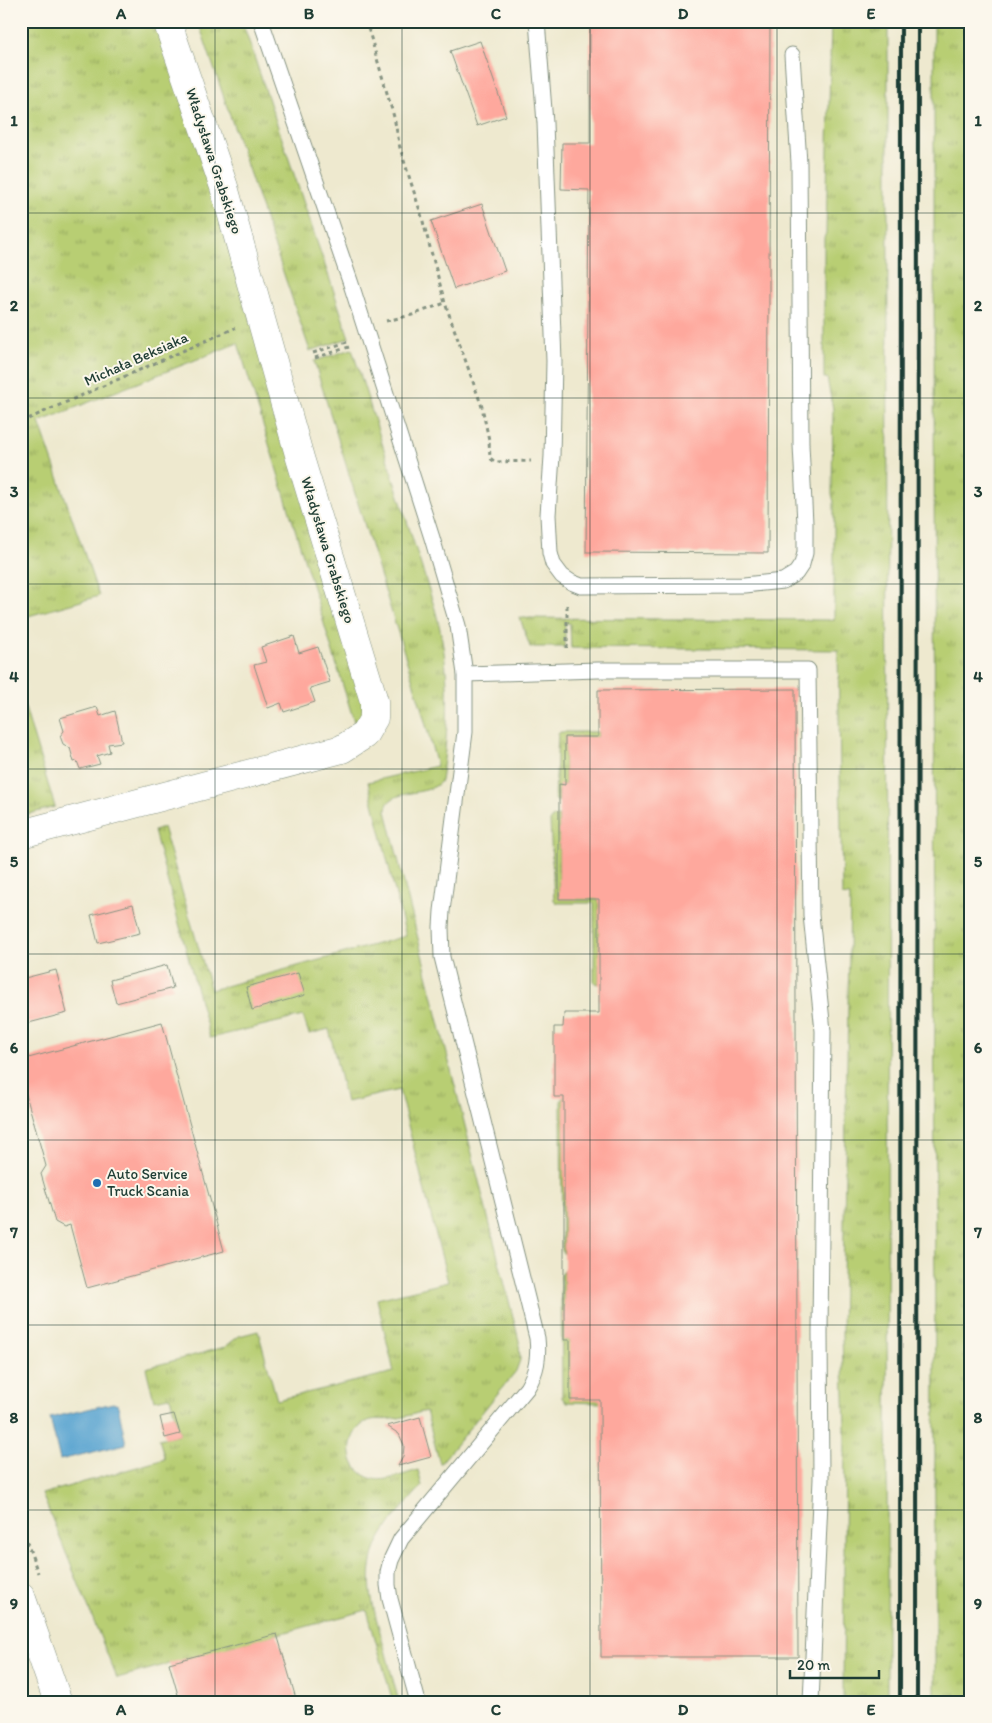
<svg xmlns="http://www.w3.org/2000/svg" width="992" height="1723" viewBox="0 0 992 1723" font-family="Itim,sans-serif">
  <defs>
    <pattern id="grass-tufts" width="24" height="20" patternUnits="userSpaceOnUse" patternTransform="scale(1.25)"><rect width="24" height="20" fill="#b8ce73"/><path d="M3 7l-1-3M5 7V3M7 7l1-3M15 17l-1-3M17 17v-4M19 17l1-3" fill="none" stroke="#95a85f"/></pattern>
  </defs>
  <rect width="100%" height="100%" fill="#fbf7ec"/>
  <filter id="ink" filterUnits="userSpaceOnUse"><feTurbulence type="fractalNoise" baseFrequency=".02" numOctaves="2"/><feDisplacementMap in="SourceGraphic" scale="10" xChannelSelector="R" yChannelSelector="G"/><feConvolveMatrix kernelMatrix="1 2 1 2 8 2 1 2 1" color-interpolation-filters="sRGB"/></filter>
  <filter id="wash" filterUnits="userSpaceOnUse"><feTurbulence type="fractalNoise" baseFrequency=".0096" numOctaves="4" result="noise"/><feDisplacementMap in="SourceGraphic" scale="20" xChannelSelector="R" yChannelSelector="G"/><feGaussianBlur stdDeviation="1.12" result="paint"/><feColorMatrix in="noise" values="0 0 0 0 0 0 0 0 0 0 0 0 0 0 0 0 0 1.4 0 .05"/><feComposite in="paint" operator="in"/></filter>
  <g filter="url(#wash)">
    <rect width="100%" height="100%" fill="#eee9cf"/>
    <g fill="url(#grass-tufts)" stroke="#6c8654">
      <path d="M21 21H160L369 705 356 728 238 343 39 422 99 596 21 618Z"/>
      <path d="M198 21H242L333 289 349 338 310 351Z"/>
      <path d="M831 21H888L887 1702H843L845 1427 842 1335 850 896 842 895 838 650 571 648 570 623H565V647H530L520 618 834 620V502L832 494 833 409 827 378H824V238L826 233Z"/>
      <path d="M934 21H971V1702H935Z"/>
      <path d="M352 349 435 609C451 666 450 723 441 781 429 798 386 787 386 811L519 1341 520 1360 516 1371 440 1464 426 1411C415 1413 404 1418 392 1419 383 1421 375 1417 366 1422 343 1435 346 1472 373 1479 387 1482 404 1474 418 1470L422 1486C408 1502 391 1519 381 1537 361 1572 373 1607 383 1642 388 1662 394 1682 399 1702H393L367 1610 117 1678 42 1494 165 1459 159 1439 180 1434 170 1397 154 1400 146 1368 225 1347 239 1336 258 1331 277 1400 394 1372 377 1299 448 1282 399 1090 346 1102 329 1029 309 1034 303 1016 210 1038 154 831 163 827 211 990 406 936 368 782 437 766 421 707 314 361Z"/>
      <path d="M21 695 55 807 21 816Z"/>
      <path d="M561 732H598V737H565V785H559L558 802 555 799 558 735 559 733Z"/>
      <path d="M559 816V899H599V984L595 983 594 981V903H557L554 900 550 821 553 817Z"/>
      <path d="M564 1097V1254L562 1251 561 1101Z"/>
      <path d="M564 1271V1340H570V1399L600 1400 601 1403 567 1402 562 1398 561 1275Z"/>
    </g>
    <path fill="#57a3d0" stroke="#3b7082" d="M113 1403 118 1405 126 1444 60 1460 50 1418Z"/>
    <g id="blocks">
      <g fill="#fea89d">
        <path d="M590 21H770L768 553 586 552 589 190 561 189 562 143H590Z"/>
        <path d="M480 41 506 116 477 126 450 51Z"/>
        <path d="M482 204 505 271 454 289 431 221Z"/>
        <path d="M294 636 299 653 318 647 330 682 310 688 315 702 284 712 281 703 268 708 254 665 266 662 261 647Z"/>
        <path d="M795 689 798 1657H601L600 1400H570V1340H564V1097H554V1027H563L564 1013H599V899H559V784L565 785V737H598V690Z"/>
        <path d="M97 707 100 716 115 711 122 742 108 744 110 752 97 756 100 764 80 769 77 761 74 762 70 748 63 744 60 736 64 731 60 718Z"/>
        <path d="M133 904 140 933 98 943 91 915Z"/>
        <path d="M167 965 173 988 116 1003 110 980Z"/>
        <path d="M56 970 67 1013 21 1025V979Z"/>
        <path d="M298 973 305 995 252 1010 246 987Z"/>
        <path d="M162 1022 224 1251 87 1288 70 1225 64 1227 55 1222 41 1174 46 1166 21 1077V1060Z"/>
        <path d="M174 1414 180 1434 165 1438 160 1417Z"/>
        <path d="M420 1417 431 1457 398 1466 403 1457 404 1445 399 1434 387 1426Z"/>
        <path d="M277 1634 297 1702H180L169 1663Z"/>
      </g>
    </g>
  </g>
  <g filter="url(#ink)">
    <use href="#blocks" fill-opacity="0" stroke="#869382" stroke-width="1"/>
    <g fill="none" stroke-linecap="round" stroke-linejoin="round">
      <g stroke="#869382" stroke-width="17">
        <g id="service">
          <path d="M261 21 351 284 432 538 458 626 465 674V732L442 911 441 927 442 957 537 1338C539 1357 537 1371 527 1388L401 1539 391 1560 388 1572V1585L390 1599 418 1702"/>
          <path d="M537 21 545 123 554 361 552 456 548 515 550 553 553 564 562 576 571 582 581 586 744 585 783 581 796 573 802 564 805 553V523L801 445 799 163 792 55"/>
          <path d="M465 674 598 670H808L811 915 823 1031 820 1333 821 1479 811 1702"/>
        </g>
      </g>
      <g stroke="#869382" stroke-width="29">
        <g id="minor">
          <path d="M21 834 342 749 364 735 374 718V701L300 458 224 187 167 21"/>
          <path d="M21 1596 58 1702"/>
        </g>
      </g>
      <g stroke="#869382" stroke-width="3" stroke-dasharray="4 4" stroke-linecap="butt">
        <path d="M366 21 394 117 400 148 421 214 445 303 482 407 489 440 490 458 495 462 531 461"/>
        <path d="M386 321 412 315 445 303"/>
        <path d="M313 353 347 342"/>
        <path d="M315 358 349 347"/>
        <path d="M21 422 235 328"/>
        <path d="M567 605V648"/>
        <path d="M21 1526 38 1573"/>
      </g>
      <use href="#service" stroke="#fff" stroke-width="15"/>
      <use href="#minor" stroke="#fff" stroke-width="28"/>
      <g stroke="#1f3d34" stroke-width="4">
        <path d="M900 1702 901 21"/>
        <path d="M917 1702 918 21"/>
      </g>
    </g>
  </g>
  <path fill="none" stroke="#1f3d34" stroke-width="1" stroke-opacity="0.55" d="M215 21V1702M402 21V1702M590 21V1702M777 21V1702M21 213H971M21 398H971M21 584H971M21 769H971M21 954H971M21 1140H971M21 1325H971M21 1510H971"/>
  <circle fill="#1f6fb2" stroke="#fbf7ec" stroke-width="2" cx="97" cy="1183" r="5"/>
  <g text-anchor="middle" dominant-baseline="central" stroke-width="4" stroke-linejoin="round" paint-order="stroke">
    <g font-size="15" fill="#1f3d34" stroke="#fbf7ec">
      <text transform="translate(214 161) rotate(72)">Władysława Grabskiego</text>
      <text transform="translate(136 359) rotate(-24)">Michała Beksiaka</text>
      <text transform="translate(328 550) rotate(73)">Władysława Grabskiego</text>
    </g>
    <g font-size="15" fill="#1f3d34" stroke="#fbf7ec" text-anchor="start">
      <text x="107" y="1174">Auto Service<tspan x="107" dy="17">Truck Scania</tspan></text>
    </g>
  </g>
  <rect width="992" height="1723" fill="none" stroke="#fbf7ec" stroke-width="55"/>
  <path d="M790 1670v8h89v-8" fill="none" stroke="#1f3d34" stroke-width="2.5"/>
  <text x="797" y="1670" font-size="15" fill="#1f3d34" stroke="#fbf7ec" stroke-width="4" paint-order="stroke">20 m</text>
  <rect x="28" y="28" width="936" height="1668" fill="none" stroke="#1f3d34" stroke-width="2"/>
  <g font-size="16" text-anchor="middle" font-weight="bold" fill="#1f3d34">
    <text x="121" y="19">A</text>
    <text x="309" y="19">B</text>
    <text x="496" y="19">C</text>
    <text x="683" y="19">D</text>
    <text x="871" y="19">E</text>
    <text x="14" y="126">1</text>
    <text x="978" y="126">1</text>
    <text x="14" y="311">2</text>
    <text x="978" y="311">2</text>
    <text x="14" y="497">3</text>
    <text x="978" y="497">3</text>
    <text x="14" y="682">4</text>
    <text x="978" y="682">4</text>
    <text x="14" y="867">5</text>
    <text x="978" y="867">5</text>
    <text x="14" y="1053">6</text>
    <text x="978" y="1053">6</text>
    <text x="14" y="1238">7</text>
    <text x="978" y="1238">7</text>
    <text x="14" y="1423">8</text>
    <text x="978" y="1423">8</text>
    <text x="14" y="1609">9</text>
    <text x="978" y="1609">9</text>
    <text x="121" y="1715">A</text>
    <text x="309" y="1715">B</text>
    <text x="496" y="1715">C</text>
    <text x="683" y="1715">D</text>
    <text x="871" y="1715">E</text>
  </g>
</svg>
